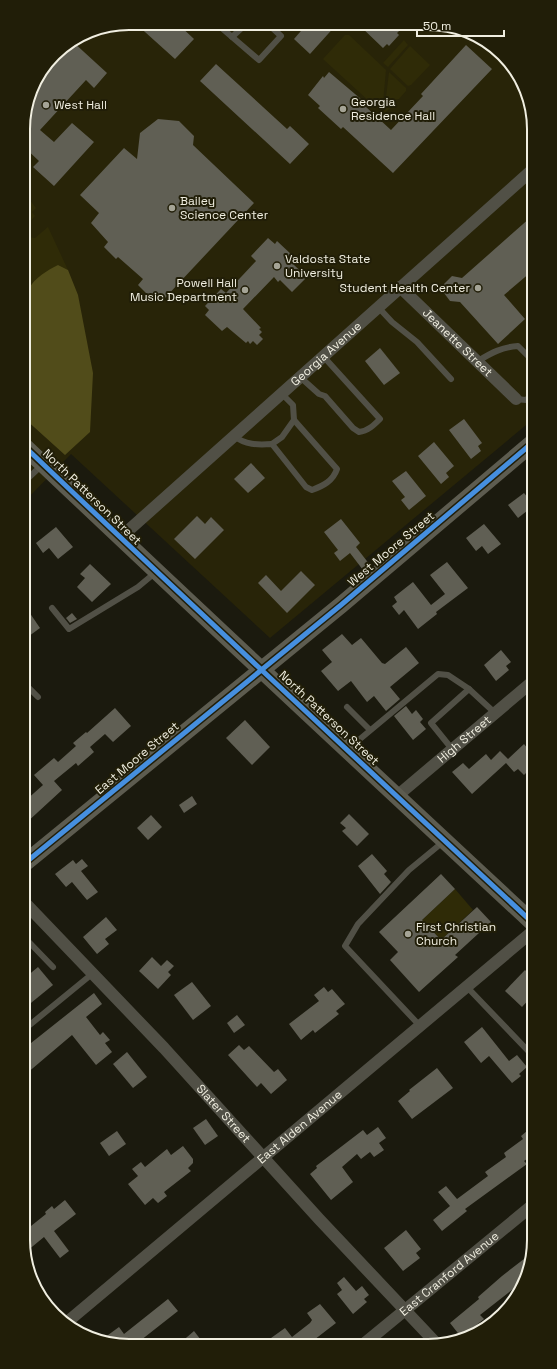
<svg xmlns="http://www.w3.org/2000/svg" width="557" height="1369" viewBox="0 0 557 1369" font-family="'Space Grotesk',sans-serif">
  <rect width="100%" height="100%" fill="#1b1a0e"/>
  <path fill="#282408" d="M129 23 448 25 503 54 530 102 531 421 270 638 71 454 24 502V420L29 415 24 410 23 122 34 83 59 50 89 31Z"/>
  <g fill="#2f2b07">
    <path d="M345 35H349L386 70 382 113 323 59Z"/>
    <path d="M404 40 408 45 388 67 383 63Z"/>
    <path d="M410 46 430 65 411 85 408 86 390 69Z"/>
    <path d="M389 72 406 88V91L399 99 393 100 392 106 384 114Z"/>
    <path d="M23 191 36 208 32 212 35 216 28 224 25 233 28 237 35 238 48 227 68 270 58 265 29 289 27 301 24 307Z"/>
    <path d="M455 889 473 910 441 940 422 920Z"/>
  </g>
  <path fill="#514c1a" d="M58 265 68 270 78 295 93 373 90 432 65 455 24 418V307C27 301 26 295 29 289 34 278 48 270 58 265Z"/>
  <g fill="#605f54">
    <path d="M135 23H177L194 39 175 59Z"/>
    <path d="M307 24H337L310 54 294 39Z"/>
    <path d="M358 24 394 25 400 30 397 33 399 35 389 46 387 44 383 48Z"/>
    <path d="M72 41 107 73 94 88 86 80 40 130 54 142 72 123 94 142 54 186 33 167 39 161 23 146V122L33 87 60 57 56 53 59 50Z"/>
    <path d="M466 45 492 69 393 173 343 127 341 129 318 108 320 106 308 95 323 76 324 78 329 72 368 105 366 107 391 130 423 96 421 94Z"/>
    <path d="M216 64 287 129 290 126 309 144 290 164 200 81Z"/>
    <path d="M158 119 179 121 194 136 193 145 254 203 164 299 160 295 153 300 138 285 143 279 118 257 116 259 104 247 108 242 91 223 99 213 80 195 124 148 137 159 140 133Z"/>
    <path d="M531 217V272L504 295 525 319 498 344 460 302 450 301 444 293V284L452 276 462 278Z"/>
    <path d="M268 238 275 244 277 241 293 256 290 259 295 264 294 265 307 277 292 292 280 280 278 282 274 277 243 309 261 328 259 329 262 332 259 335 263 339 257 345 253 341 250 344 248 341 246 343 227 327 222 331 205 315 209 310 205 306 221 289 226 293 256 261 251 256Z"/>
    <path d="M380 348 400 373 384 385 365 361Z"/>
    <path d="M464 419 482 443 478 446 481 451 471 459 449 430Z"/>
    <path d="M434 442 454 466 446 473 449 477 441 484 418 456Z"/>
    <path d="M251 463 265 478 248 493 234 479Z"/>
    <path d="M406 471 426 496 409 510 401 500 405 497 392 481Z"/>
    <path d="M524 493 532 503V507L518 518 508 505Z"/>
    <path d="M197 516 205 524 211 517 224 530 195 559 174 539Z"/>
    <path d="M341 519 360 543 356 547 370 565 363 570 350 553 340 561 334 553 338 550 324 532Z"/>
    <path d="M484 524 501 544 488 554 482 546 476 551 466 538Z"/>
    <path d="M56 527 73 547 58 559 49 548 43 553 36 543Z"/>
    <path d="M447 562 468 588 436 612 437 614 418 629 404 610 399 615 392 606 397 602 394 597 413 582 431 605 445 594 430 575Z"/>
    <path d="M90 564 111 584 92 602 77 587 85 578 80 574Z"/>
    <path d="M301 571 315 585 287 613 258 583 266 575 281 591Z"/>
    <path d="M25 606 40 628 25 639Z"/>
    <path d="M72 613 77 619 70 623 66 618Z"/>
    <path d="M342 634 352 645 361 638 382 663 385 664 406 647 419 663 390 687 400 699 386 711 374 696 367 702 351 681 338 691 321 671 332 662 322 650Z"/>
    <path d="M501 650 511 662 506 666 509 670 496 681 484 665Z"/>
    <path d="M406 706 412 714 416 710 423 719 420 722 426 729 413 740 394 716Z"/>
    <path d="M115 708 131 726 113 742 105 734 90 747 94 752 78 766 76 763 54 781 62 790 25 824V801L43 785 34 775 54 758 58 762 76 746 73 743 86 732 87 733Z"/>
    <path d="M245 720 270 747 252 765 226 738Z"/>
    <path d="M524 744 532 754 528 758 532 762V767L524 775 518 769 514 772 506 763 472 794 452 772 463 763 469 769 486 754 491 760 500 751 508 759Z"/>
    <path d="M192 796 197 804 184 813 179 805Z"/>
    <path d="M349 814 369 834 357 846 342 831 346 828 340 823Z"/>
    <path d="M151 815 162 827 148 840 137 828Z"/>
    <path d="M372 854 387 871 384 874 391 882 380 894 358 866Z"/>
    <path d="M82 859 88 866 81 871 98 892 87 900 72 882 66 887 55 874 73 860 76 864Z"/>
    <path d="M441 874 455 889 422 920 441 940 477 907 491 922 455 955 458 957 419 992 390 960 398 952 379 932Z"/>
    <path d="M106 917 117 930 105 939 109 944 97 954 83 937Z"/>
    <path d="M152 957 161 966 167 960 174 966 168 972 171 975 158 989 139 971Z"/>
    <path d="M38 967 53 985 26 1007V977Z"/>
    <path d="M525 970 533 978V995L522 1007 505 991Z"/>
    <path d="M192 982 211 1006 193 1020 174 995Z"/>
    <path d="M324 987 328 992 332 989 345 1004 336 1011 339 1014 315 1033 313 1030 301 1040 289 1024 319 1001 314 995Z"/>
    <path d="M94 993 102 1004 86 1017 100 1035 103 1032 110 1040 105 1043 112 1052 96 1065 72 1035 26 1074V1047Z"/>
    <path d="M237 1015 245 1025 234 1033 227 1023Z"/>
    <path d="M482 1027 509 1061 517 1055 527 1067 519 1074 521 1076 512 1083 489 1056 481 1063 464 1042Z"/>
    <path d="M239 1045 244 1050 249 1046 274 1072 278 1069 287 1080 271 1094 261 1083 257 1087 228 1055Z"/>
    <path d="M127 1052 147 1077 133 1088 113 1064Z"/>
    <path d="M437 1068 453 1088 412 1119 398 1101 410 1091 409 1090Z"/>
    <path d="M206 1119 218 1136 205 1145 193 1128Z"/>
    <path d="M533 1126 534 1154 524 1161 527 1164 465 1209 467 1211 442 1231 433 1220 450 1206 438 1192 446 1186 457 1199 488 1176 485 1172 506 1157 504 1153 523 1139 521 1136Z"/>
    <path d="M378 1127 386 1138 379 1143 384 1150 374 1157 370 1152 361 1159 357 1154 342 1167 353 1182 331 1200 310 1174 317 1168 316 1166 363 1130 367 1135Z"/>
    <path d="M117 1131 126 1144 109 1156 100 1143Z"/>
    <path d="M183 1146 193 1159V1163L188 1168 191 1171 164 1192 167 1196 158 1203 153 1198 145 1205 128 1184 138 1176 132 1169 141 1162 145 1167 167 1149 171 1155Z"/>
    <path d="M65 1200 76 1214 54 1231 69 1251 60 1258 44 1237 27 1251 26 1230 46 1214 45 1212 52 1206 54 1209Z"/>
    <path d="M406 1230 421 1249 416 1253 420 1258 403 1271 384 1248Z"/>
    <path d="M533 1252 526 1279 480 1315 484 1319 461 1337 450 1323 479 1299 478 1297 502 1276Z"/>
    <path d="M344 1277 356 1291 362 1286 369 1295 364 1299 367 1302 353 1314 337 1294 342 1290 337 1283Z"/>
    <path d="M168 1299 178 1311 136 1344H109L104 1338 119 1327 124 1334Z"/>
    <path d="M320 1304 336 1323 310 1343H264L285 1328 292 1337 310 1323 312 1320 307 1313Z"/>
    <path d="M194 1331 204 1344H179Z"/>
  </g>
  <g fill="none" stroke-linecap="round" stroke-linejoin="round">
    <g stroke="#515046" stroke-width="6">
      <path d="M217 24 259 60 281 36 268 24"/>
      <path d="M232 37 246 24"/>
      <path d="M378 307 392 322 417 342 451 379"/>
      <path d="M478 361C491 353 502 347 518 346L531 359"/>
      <path d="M300 377 319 394 325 396 353 428 359 432C368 431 374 425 380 419L323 356"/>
      <path d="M516 399 526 400 531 396"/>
      <path d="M234 436C245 445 258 445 272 444L306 487 312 490C323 486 333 481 337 469L294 420 293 405 281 393"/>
      <path d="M272 444 282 437 294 420"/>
      <path d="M24 482 42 465"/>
      <path d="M52 608 69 629 138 587 156 572"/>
      <path d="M25 684 38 697"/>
      <path d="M347 707 370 730"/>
      <path d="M348 749 438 674 448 675 469 689 495 713"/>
      <path d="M452 749 431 723 469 689"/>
      <path d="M26 939 53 967"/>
      <path d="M467 987 533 1056"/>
      <path d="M421 1027 345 946 358 924 409 870 443 842"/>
      <path d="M26 1028 92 974"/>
    </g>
    <g stroke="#515046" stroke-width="12">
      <path id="s1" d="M400 287 516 399"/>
      <path id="s2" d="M121 537 531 171"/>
      <path id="s3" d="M397 796 532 682"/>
      <path id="s4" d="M26 904 164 1048 319 1219 436 1343"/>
      <path id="s5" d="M66 1323 533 931"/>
      <path id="s6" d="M365 1343 534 1204"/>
    </g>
    <g stroke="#5d5c50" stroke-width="17">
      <path d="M24 446C192 606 363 765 533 923"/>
      <path d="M25 863 341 605 531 444"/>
    </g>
    <g stroke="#211e08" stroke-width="8">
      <g id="cycleway">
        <path d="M24 446C192 606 363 765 533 923"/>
        <path d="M25 863 341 605 531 444"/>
      </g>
    </g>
    <use href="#cycleway" stroke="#468fdf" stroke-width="5"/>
  </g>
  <g fill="#a5a496" stroke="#211e08" stroke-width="1.5">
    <circle cx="46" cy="105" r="4"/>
    <circle cx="343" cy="109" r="4"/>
    <circle cx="172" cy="208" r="4"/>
    <circle cx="277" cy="266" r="4"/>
    <circle cx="478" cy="288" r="4"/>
    <circle cx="245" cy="290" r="4"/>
    <circle cx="408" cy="934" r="4"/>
  </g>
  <g text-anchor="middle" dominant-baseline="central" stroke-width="4" stroke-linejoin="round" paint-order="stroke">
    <g font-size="12" fill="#f0eee0" stroke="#211e08" text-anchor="start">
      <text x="351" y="102">Georgia<tspan x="351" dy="14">Residence Hall</tspan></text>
      <text x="54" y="105">West Hall</text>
      <text x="180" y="201">Bailey<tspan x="180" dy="14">Science Center</tspan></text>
      <text x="285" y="259">Valdosta State<tspan x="285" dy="14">University</tspan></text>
      <text x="237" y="283" text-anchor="end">Powell Hall<tspan x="237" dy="14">Music Department</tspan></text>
      <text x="470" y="288" text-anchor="end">Student Health Center</text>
      <text x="416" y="927">First Christian<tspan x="416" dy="14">Church</tspan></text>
    </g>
    <g font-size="12" fill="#f0eee0" stroke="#211e08">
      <text stroke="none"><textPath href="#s1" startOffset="80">Jeanette Street</textPath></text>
      <text stroke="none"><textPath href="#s2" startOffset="275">Georgia Avenue</textPath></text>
      <text transform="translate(92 497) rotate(44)">North Patterson Street</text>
      <text transform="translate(391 549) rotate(-40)">West Moore Street</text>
      <text transform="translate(329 718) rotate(43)">North Patterson Street</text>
      <text stroke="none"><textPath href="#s3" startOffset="88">High Street</textPath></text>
      <text transform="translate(137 758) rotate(-40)">East Moore Street</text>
      <text stroke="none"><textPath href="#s4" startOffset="288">Slater Street</textPath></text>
      <text stroke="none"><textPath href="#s5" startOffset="305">East Alden Avenue</textPath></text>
      <text stroke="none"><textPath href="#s6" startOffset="109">East Cranford Avenue</textPath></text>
    </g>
  </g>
  <path d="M0 0H557V1369H0ZM129 30H428A99 99 0 0 1 527 129V1240A99 99 0 0 1 428 1339H129A99 99 0 0 1 30 1240V129A99 99 0 0 1 129 30Z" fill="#211e08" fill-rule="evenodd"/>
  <path fill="none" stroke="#f0eee0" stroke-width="2" d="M129 30H428A99 99 0 0 1 527 129V1240A99 99 0 0 1 428 1339H129A99 99 0 0 1 30 1240V129A99 99 0 0 1 129 30Z"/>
  <path d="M417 30v6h87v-6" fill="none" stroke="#f0eee0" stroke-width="2"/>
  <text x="423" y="30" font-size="12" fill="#f0eee0" stroke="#211e08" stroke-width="3" paint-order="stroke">50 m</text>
</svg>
